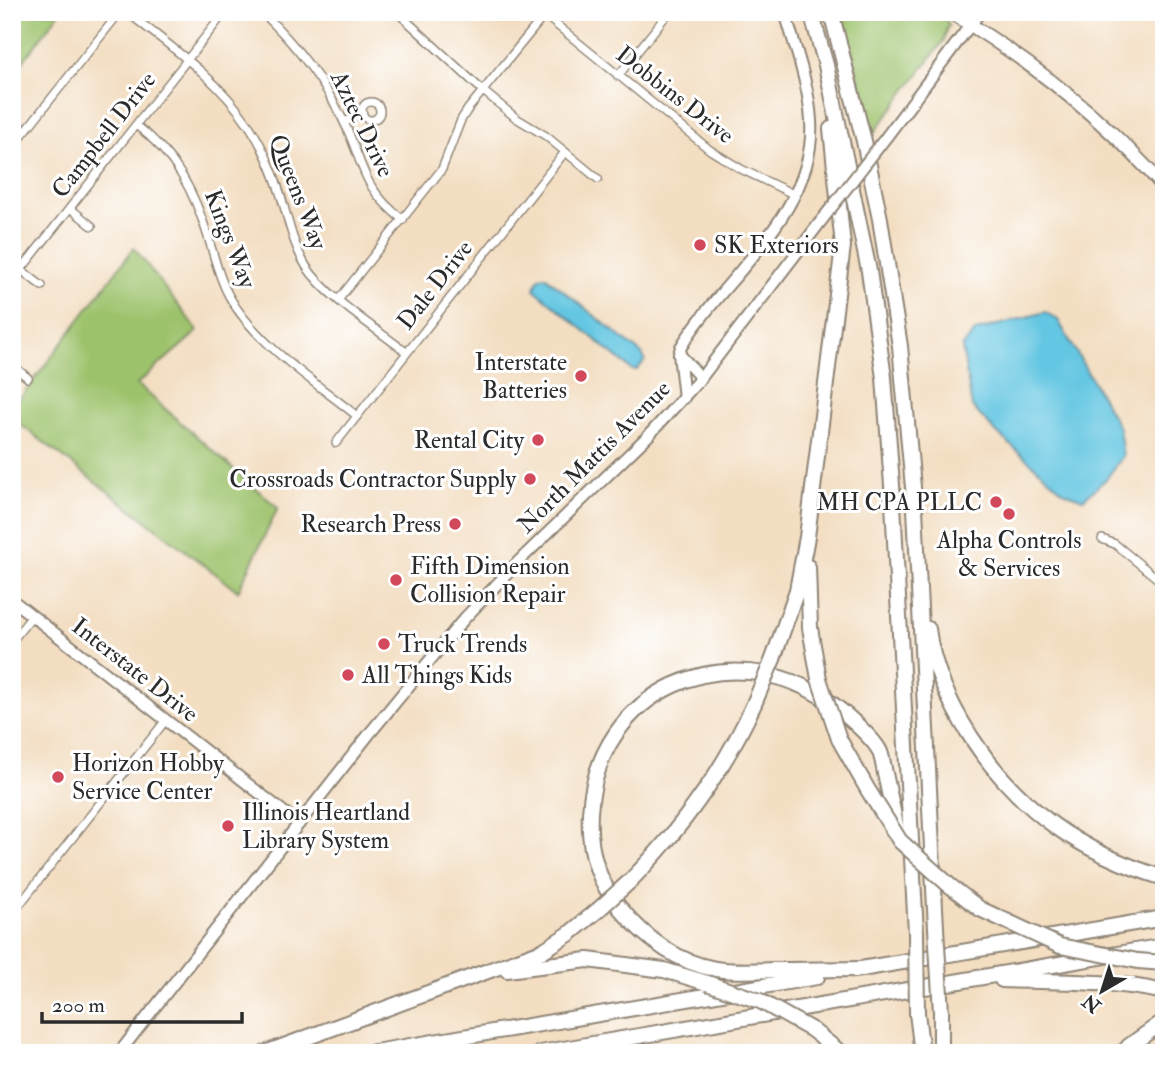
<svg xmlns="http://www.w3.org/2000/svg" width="1176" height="1065" viewBox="0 0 1176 1065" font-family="'IM FELL Double Pica',serif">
  <rect width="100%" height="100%" fill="#fff"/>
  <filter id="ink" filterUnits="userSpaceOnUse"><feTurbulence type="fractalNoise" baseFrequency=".0143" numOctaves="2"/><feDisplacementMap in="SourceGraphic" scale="14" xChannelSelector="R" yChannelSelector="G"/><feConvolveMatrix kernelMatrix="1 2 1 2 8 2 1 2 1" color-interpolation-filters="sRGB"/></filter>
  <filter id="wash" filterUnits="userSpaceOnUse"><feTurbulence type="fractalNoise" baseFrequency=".00686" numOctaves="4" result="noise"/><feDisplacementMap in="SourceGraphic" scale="28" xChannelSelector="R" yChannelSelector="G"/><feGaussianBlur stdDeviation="1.57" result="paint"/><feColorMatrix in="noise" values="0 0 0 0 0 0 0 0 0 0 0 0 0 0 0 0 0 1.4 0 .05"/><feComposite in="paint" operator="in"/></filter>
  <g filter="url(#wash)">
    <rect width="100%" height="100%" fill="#f3dec2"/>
    <g fill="#9dc26c" stroke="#64764c" stroke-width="2">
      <path d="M12 12H60L12 76Z"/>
      <path d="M841 12H936L947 21 949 26 947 27 944 40 873 134Z"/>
      <path d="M134 248 198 331 137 384 278 508 238 591 12 418V409Z"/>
    </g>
    <g fill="#64c6e2" stroke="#487886" stroke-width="2">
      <path d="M545 276 642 354 645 360 637 370H632L534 289 539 278Z"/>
      <path d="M1045 312 1058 320 1119 428 1123 456 1106 479 1083 499 1063 491 997 433 972 407 962 347 976 331Z"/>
    </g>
  </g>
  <g filter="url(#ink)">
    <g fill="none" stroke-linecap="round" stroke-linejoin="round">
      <g stroke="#8f8476" stroke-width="10">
        <g id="street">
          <path d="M127 12C170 46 217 78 248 124 263 146 273 170 281 196 288 219 293 245 306 266 326 297 377 329 406 352"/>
          <path d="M262 12C295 44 323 79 343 120 365 165 359 185 403 220"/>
          <path d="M397 12 482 90 516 118 546 136 598 179"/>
          <path d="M542 13 710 150 741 169 795 195"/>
          <path d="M618 76 669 12"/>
          <circle cx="371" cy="111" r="9"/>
          <path d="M344 122 363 114"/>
          <path d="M136 125C176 155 195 193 209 240 215 259 219 278 229 296 254 342 316 383 357 416"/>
          <path d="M15 144 120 12"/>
          <path d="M70 208 92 226"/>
          <path d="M12 263 42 286"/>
          <path d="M12 281 225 12"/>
          <path d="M339 299 442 169 461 120 468 109 547 12"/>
          <path d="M12 365 28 378"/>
          <path d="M336 443 565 152"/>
          <path d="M1102 539 1115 544 1164 584"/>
          <path d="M12 641 32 616"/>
          <path d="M12 914 166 720"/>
        </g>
      </g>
      <g stroke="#8f8476" stroke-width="14">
        <g id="secondary">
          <path d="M887 136 980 12"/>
          <path d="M679 354 684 398"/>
          <path d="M701 378 679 354 681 347C724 276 817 212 811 121 809 84 795 48 785 12"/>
          <path d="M12 600 299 824"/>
          <path d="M119 1053 370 733 463 620 520 560 648 436 701 378 828 212"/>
        </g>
      </g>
      <g stroke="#8f8476" stroke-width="16">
        <path id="primary" d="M950 12C1029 60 1103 117 1164 187"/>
      </g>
      <g stroke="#8f8476" stroke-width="18">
        <g id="highway">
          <path d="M811 12 826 65 869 271 884 378 892 485 916 933"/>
          <path d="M831 12 864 141 880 219 900 346 915 509 936 928"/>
          <path d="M808 567 810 628 819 679"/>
          <path d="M928 629C933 668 949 703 971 737 1019 810 1079 852 1164 878"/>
          <path d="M773 659 797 590 807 537 843 246 831 129"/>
          <path d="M628 883C681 830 723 772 754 704"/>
          <path d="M863 969C833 969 803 970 773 970 754 971 734 972 715 969 676 962 644 937 619 907 597 880 588 847 590 813 596 690 728 632 828 701 841 710 874 738 880 752 883 760 884 770 886 778 890 797 894 816 898 835"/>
          <path d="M507 970 588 960 664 970 707 983"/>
          <path d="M855 970 1164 918"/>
          <path d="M1002 980C1055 982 1112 980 1164 992"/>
          <path d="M941 1012V1053"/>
          <path d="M917 1013 922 1053"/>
          <path d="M265 1053 542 951 569 934 598 910"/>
          <path d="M369 1053 817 977"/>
          <path d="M540 1053 1164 946"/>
          <path d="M1123 1053 1129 1046 1164 1021"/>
        </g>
      </g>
      <use href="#street" stroke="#fff" stroke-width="7"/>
      <use href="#secondary" stroke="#fff" stroke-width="10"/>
      <use href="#primary" stroke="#fff" stroke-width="12"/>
      <use href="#highway" stroke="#fff" stroke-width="14"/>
      <g stroke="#8f8476" stroke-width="14" stroke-linecap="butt">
        <path id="secondary-bridge" d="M828 212 887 136"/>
      </g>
      <g stroke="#8f8476" stroke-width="18" stroke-linecap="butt">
        <g id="highway-bridge">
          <path d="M819 679 839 739 868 790 900 841 949 885 980 909 1060 946 1138 961 1164 963"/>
          <path d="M754 704 773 659"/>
          <path d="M598 910 628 883"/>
          <path d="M936 928 941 1012"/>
          <path d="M916 933 917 1013"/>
          <path d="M707 983 760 1001 812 1030 841 1053"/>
        </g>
      </g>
      <use href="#secondary-bridge" stroke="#fff" stroke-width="10"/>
      <use href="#highway-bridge" stroke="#fff" stroke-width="14"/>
    </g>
  </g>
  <g fill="#d1495b" stroke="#fff" stroke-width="2.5">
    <circle cx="700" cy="245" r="7"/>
    <circle cx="581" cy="376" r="7"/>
    <circle cx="538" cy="440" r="7"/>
    <circle cx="530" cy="479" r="7"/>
    <circle cx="996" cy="502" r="7"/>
    <circle cx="1009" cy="514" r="7"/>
    <circle cx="455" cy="524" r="7"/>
    <circle cx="396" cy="580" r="7"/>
    <circle cx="384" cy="644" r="7"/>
    <circle cx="348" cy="675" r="7"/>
    <circle cx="58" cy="777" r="7"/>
    <circle cx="228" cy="826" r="7"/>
  </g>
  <g text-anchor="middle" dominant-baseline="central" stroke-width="6" stroke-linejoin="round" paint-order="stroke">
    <g font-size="24" fill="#2b2b2b" stroke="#fff">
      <text transform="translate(675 95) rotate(38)">Dobbins Drive</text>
      <text transform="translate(362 124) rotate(64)">Aztec Drive</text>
      <text transform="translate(104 135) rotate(-52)">Campbell Drive</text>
      <text transform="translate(298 192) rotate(69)">Queens Way</text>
      <text transform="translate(230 239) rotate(69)">Kings Way</text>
      <text transform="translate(435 285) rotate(-52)">Dale Drive</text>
      <text transform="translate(594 457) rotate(-45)">North Mattis Avenue</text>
      <text transform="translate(135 670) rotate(38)">Interstate Drive</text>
    </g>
    <g font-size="24" fill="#2b2b2b" stroke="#fff" text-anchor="start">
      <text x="714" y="245">SK Exteriors</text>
      <text x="567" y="362" text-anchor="end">Interstate<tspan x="567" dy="28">Batteries</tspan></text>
      <text x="524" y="440" text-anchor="end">Rental City</text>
      <text x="516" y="479" text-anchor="end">Crossroads Contractor Supply</text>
      <text x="982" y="502" text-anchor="end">MH CPA PLLC</text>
      <text x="441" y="524" text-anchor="end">Research Press</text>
      <text x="1009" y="540" text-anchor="middle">Alpha Controls<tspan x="1009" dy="28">&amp; Services</tspan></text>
      <text x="410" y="566">Fifth Dimension<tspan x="410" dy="28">Collision Repair</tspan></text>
      <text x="398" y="644">Truck Trends</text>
      <text x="362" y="675">All Things Kids</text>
      <text x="72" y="763">Horizon Hobby<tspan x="72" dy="28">Service Center</tspan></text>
      <text x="242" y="812">Illinois Heartland<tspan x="242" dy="28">Library System</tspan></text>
    </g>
  </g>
  <rect width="1176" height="1065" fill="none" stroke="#fff" stroke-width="42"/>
  <g transform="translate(1102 991) rotate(219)" stroke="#ffffff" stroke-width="5" paint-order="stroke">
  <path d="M0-5L12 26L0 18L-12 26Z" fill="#2b2b2b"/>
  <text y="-10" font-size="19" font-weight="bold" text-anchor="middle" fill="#2b2b2b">N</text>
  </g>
  <path d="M42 1012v10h200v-10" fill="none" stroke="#2b2b2b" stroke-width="3.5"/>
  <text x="52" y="1012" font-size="21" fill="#2b2b2b" stroke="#ffffff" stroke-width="5" paint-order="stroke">200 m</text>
</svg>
